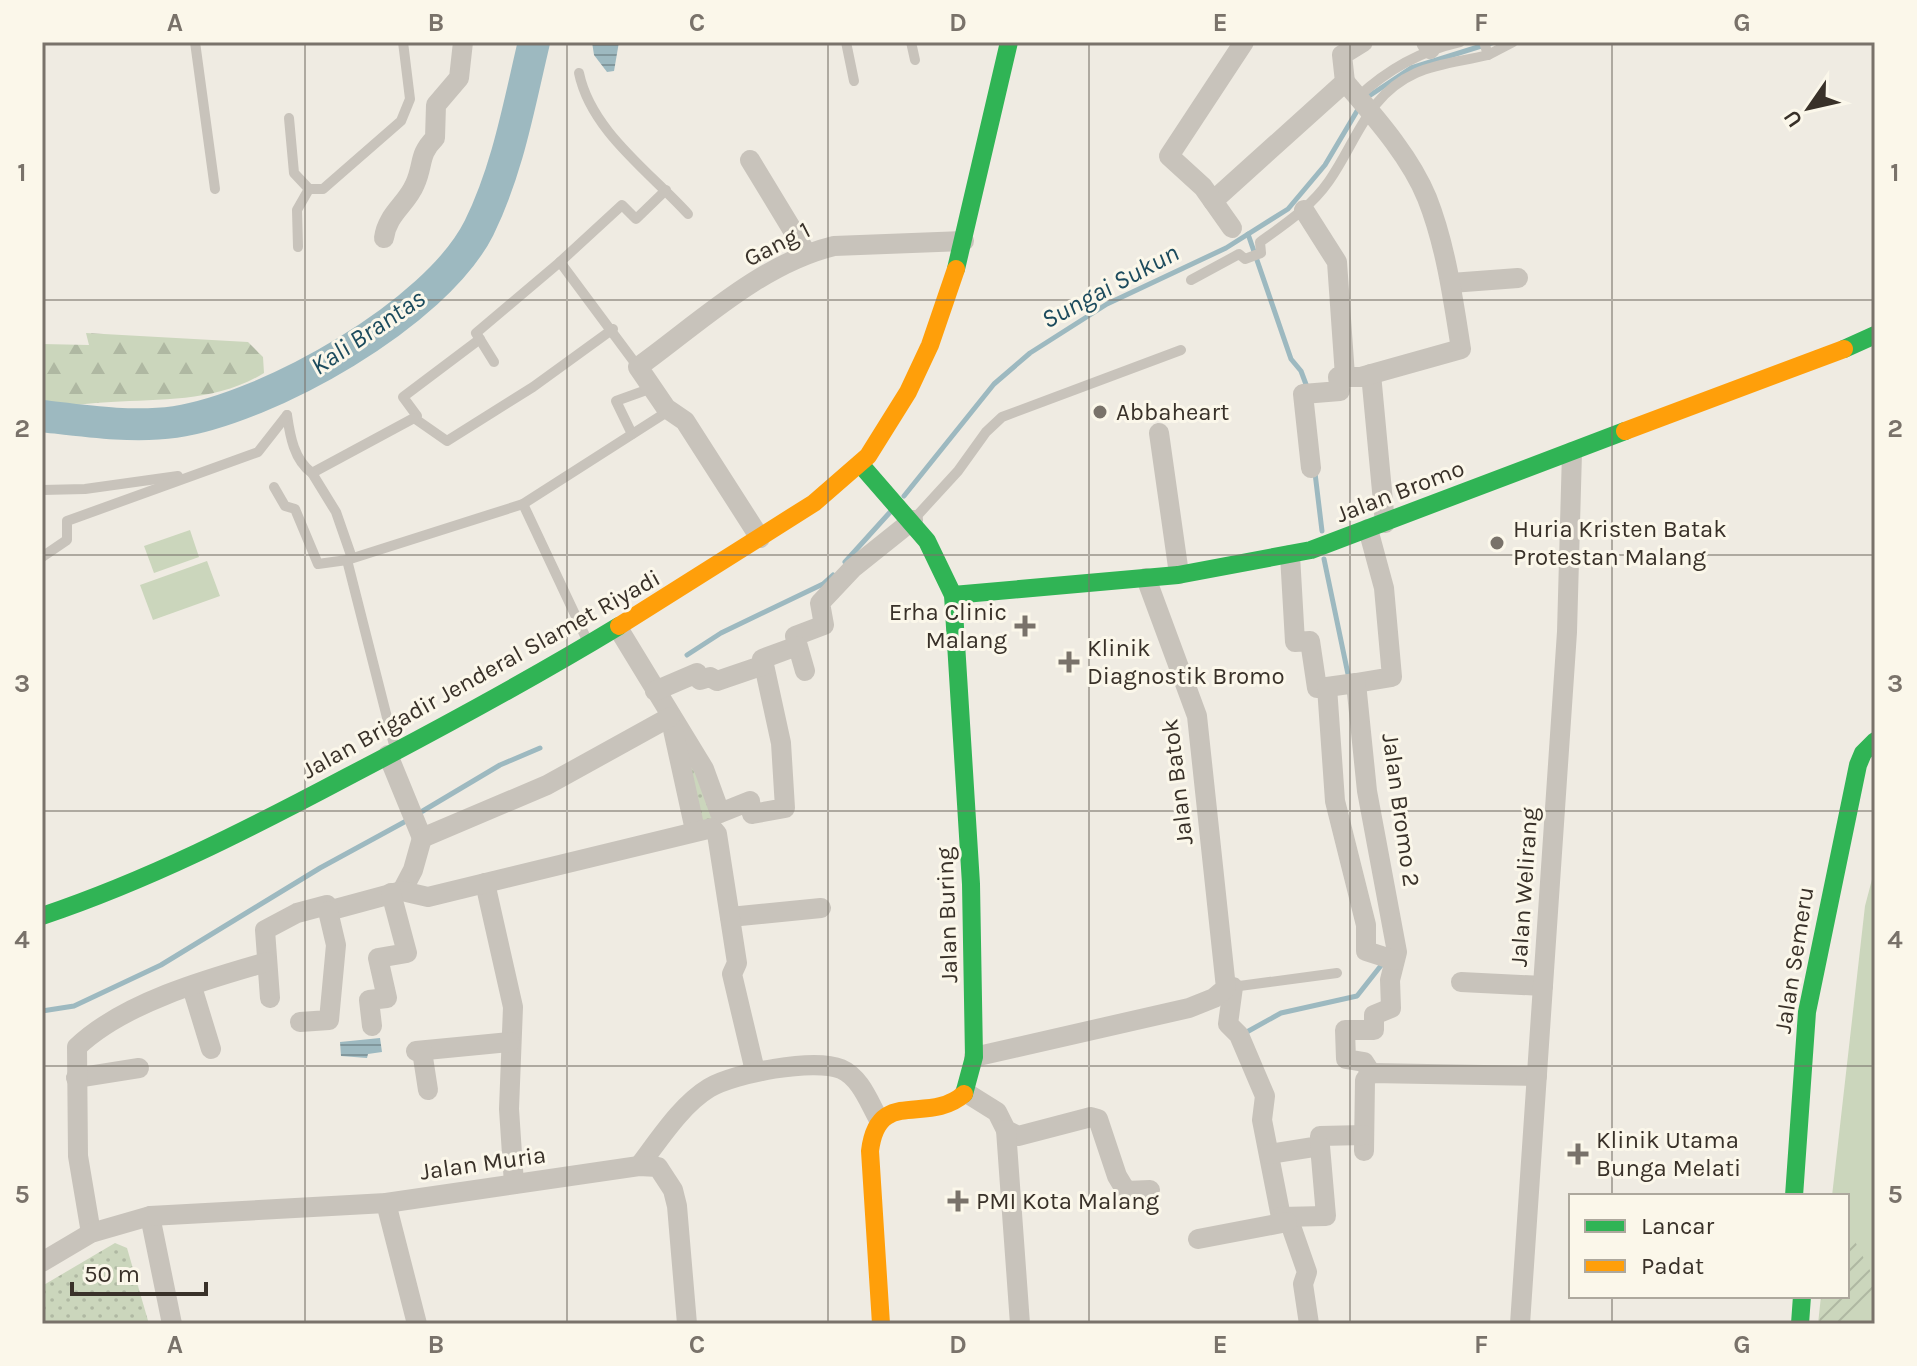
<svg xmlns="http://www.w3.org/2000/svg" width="1917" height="1366" viewBox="0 0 1917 1366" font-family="Karla,sans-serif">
  <defs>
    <pattern id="forest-firs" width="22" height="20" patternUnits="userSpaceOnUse" patternTransform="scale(2)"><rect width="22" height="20" fill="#cbd6bc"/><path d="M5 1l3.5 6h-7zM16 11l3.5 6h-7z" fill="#afb8a2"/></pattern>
    <pattern id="park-dots" width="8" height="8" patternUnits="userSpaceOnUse" patternTransform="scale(2)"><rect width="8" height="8" fill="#cbd6bc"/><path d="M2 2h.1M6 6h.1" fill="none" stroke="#afb8a2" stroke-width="1.8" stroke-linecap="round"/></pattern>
    <pattern id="garden-furrows" width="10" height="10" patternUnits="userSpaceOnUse" patternTransform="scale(2)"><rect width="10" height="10" fill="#cbd6bc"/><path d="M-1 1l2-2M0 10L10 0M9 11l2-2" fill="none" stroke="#afb8a2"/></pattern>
    <pattern id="water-rules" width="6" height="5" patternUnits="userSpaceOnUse" patternTransform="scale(2)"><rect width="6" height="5" fill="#9db9c0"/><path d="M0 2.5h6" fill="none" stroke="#81979c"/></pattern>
  </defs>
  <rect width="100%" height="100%" fill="#efebe2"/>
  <g fill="#cbd6bc">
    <path d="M190 530 199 557 154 573 144 546Z"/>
    <path d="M207 561 220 596 153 620 140 585Z"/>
    <path d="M1875 868V1324H1818L1821 1296H1847V1196H1832L1865 906Z"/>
  </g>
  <path fill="url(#forest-firs)" d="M86 333 248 342 263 357 264 373C217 402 164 399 111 402 87 403 66 407 42 406V344L89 345Z"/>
  <g fill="url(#park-dots)">
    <path d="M678 734 717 819 698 822Z"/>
    <path d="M115 1243 127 1248 149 1324H42V1286Z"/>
  </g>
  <path fill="url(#garden-furrows)" d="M1847 1226 1875 1280V1304L1841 1324H1819L1822 1296H1847Z"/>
  <g fill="url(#water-rules)">
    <path d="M592 42H619L614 71 607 72 594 55Z"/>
    <path d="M380 1038 382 1052 368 1054 367 1058 341 1056 340 1042Z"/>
  </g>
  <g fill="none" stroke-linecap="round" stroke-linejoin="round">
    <g stroke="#9db9c0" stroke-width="5">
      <path d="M1366 98 1411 68 1494 42"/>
      <path d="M1248 234 1291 359 1301 371 1307 387"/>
      <path d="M1315 473 1322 531"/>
      <path d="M904 496 994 384 1030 353 1107 304 1226 248 1288 209 1325 165 1360 106"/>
      <path d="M1324 559 1349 679"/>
      <path d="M845 562 892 510"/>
      <path d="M687 655 721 633 823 584 833 575"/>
      <path d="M416 815 500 765 540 748"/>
      <path d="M42 1011 74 1006 161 965 320 868 408 820"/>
      <path d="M1245 1033 1281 1013 1357 996 1383 963"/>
    </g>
    <path stroke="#9db9c0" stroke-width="32" d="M42 416C85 421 132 428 175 422 268 408 436 314 479 228 508 169 519 105 534 42"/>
    <g stroke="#c8c3bb" stroke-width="10">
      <path d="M195 42 215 189"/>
      <path d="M846 42 854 81"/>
      <path d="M911 42 915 60"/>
      <path d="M1484 42 1488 55 1513 42"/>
      <path d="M579 73C591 131 650 172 688 214"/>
      <path d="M1358 97C1388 69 1420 51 1460 42"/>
      <path d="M289 118 294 173 309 189H323L401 121 410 99 403 42"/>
      <path d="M298 247 297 210 309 189"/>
      <path d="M1191 280 1239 254 1245 259 1261 253 1260 242C1285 224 1311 207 1329 181 1357 141 1367 95 1416 73 1438 63 1464 61 1488 55"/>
      <path d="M480 339 403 397 417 416 414 418 447 441 533 387 613 329"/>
      <path d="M494 362 476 333 560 262"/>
      <path d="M638 367 560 262 622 205 636 219 666 190"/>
      <path d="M287 415C290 436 294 460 312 473L414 418"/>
      <path d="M632 434 616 401 652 388"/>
      <path d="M312 473 336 512 352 558"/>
      <path d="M274 487 285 506 295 509 318 564 347 560 523 504 670 410"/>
      <path d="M42 490 85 489 178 476"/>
      <path d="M523 504 587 640"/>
      <path d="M914 519 958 471 986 432 1002 417 1181 350"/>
      <path d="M42 557 67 540V521L258 452 287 415"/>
      <path d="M347 560 394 745"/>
      <path d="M1232 987 1337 973"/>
    </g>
    <g stroke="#c8c3bb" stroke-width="20">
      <path d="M1426 42 1430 49"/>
      <path d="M750 160 807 254"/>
      <path d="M1213 201 1345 82 1342 55 1363 42"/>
      <path d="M1304 210 1337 262 1345 376"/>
      <path d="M1232 228 1203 187 1169 156 1244 42"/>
      <path d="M384 238C387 214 407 204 415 184 424 164 418 155 435 138L436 105 459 78 463 42"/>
      <path d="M1451 283 1518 278"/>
      <path d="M1371 374 1385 523"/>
      <path d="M1159 433 1179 574"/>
      <path d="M1311 468 1303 394 1340 391 1338 377H1361L1461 349C1453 299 1446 246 1427 198 1410 156 1374 116 1345 82"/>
      <path d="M1368 529 1384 588 1392 677 1356 683 1367 791 1397 952 1390 980 1391 1008 1374 1015V1030H1345L1346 1059 1364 1062 1371 1073"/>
      <path d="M760 538 685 421 666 408 638 367C698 324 760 264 834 246L964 241"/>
      <path d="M1290 555 1295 642 1310 641 1317 688 1327 687"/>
      <path d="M618 628 704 769 720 813 750 801 752 814 785 808 781 743 764 665"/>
      <path d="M805 671 795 636 824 625 820 603 853 568 913 520"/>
      <path d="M1356 683 1327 687 1335 801 1366 925V951L1394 960"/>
      <path d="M655 691 697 673 700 680 710 677 717 681 764 665 762 659 797 646"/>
      <path d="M672 725 695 830"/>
      <path d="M388 755 422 838 547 785 670 717"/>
      <path d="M485 883 513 1007 509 1109 514 1184"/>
      <path d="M402 891 413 870 422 838"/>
      <path d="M730 917 821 908"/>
      <path d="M1461 982 1543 986"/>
      <path d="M192 987 211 1049"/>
      <path d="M1233 987 1228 1024 1239 1035 1265 1096 1262 1120 1281 1217 1291 1226 1307 1272 1303 1284 1309 1324"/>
      <path d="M270 998 265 930 297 913 327 905 328 911 402 891 428 897 712 828 717 834 737 963 732 974 755 1071"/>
      <path d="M300 1022 329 1020 336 945 328 911"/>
      <path d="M372 1026 369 1000 387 998 378 958 407 953 391 893"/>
      <path d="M416 1051 510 1042"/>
      <path d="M422 1051 428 1090"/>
      <path d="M974 1057 1189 1008 1214 998 1226 988 1197 716 1146 578"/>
      <path d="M76 1078 139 1068"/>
      <path d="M965 1092 997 1112 1006 1130 1018 1136 1091 1117 1098 1119 1117 1176 1126 1191 1150 1190"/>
      <path d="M1006 1130 1020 1324"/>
      <path d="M1364 1151 1365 1080 1371 1073 1537 1076"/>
      <path d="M1269 1154 1320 1146V1136L1364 1135"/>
      <path d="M639 1166C659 1140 681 1105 709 1088 734 1073 814 1058 841 1069 860 1077 869 1102 878 1118"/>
      <path d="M386 1203 417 1324"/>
      <path d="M150 1216 172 1324"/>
      <path d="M1281 1217 1326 1216 1320 1146"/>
      <path d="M91 1233 78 1156 77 1047C123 1003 207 979 267 962"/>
      <path d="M1198 1239 1287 1222"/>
      <path d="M42 1262 91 1233 150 1216 386 1203 639 1166 658 1167 673 1190 677 1206 687 1324"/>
      <path d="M1520 1324 1567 632 1572 452"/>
    </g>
    <g stroke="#30b455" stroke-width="18">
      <path d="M956 269 1009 42"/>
      <path d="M1844 349 1875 335"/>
      <path d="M861 465 927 541 953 595 971 884 974 1057 964 1094"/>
      <path d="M953 595 1178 575 1311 550 1625 431"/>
      <path d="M42 916C149 880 247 830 347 777 439 729 530 680 619 626"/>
      <path d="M1794 1196 1807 1012 1858 765 1863 753 1875 741"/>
      <path d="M1800 1324 1802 1296"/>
    </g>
    <g stroke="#ff9f0a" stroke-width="18">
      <path d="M1625 431 1844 349"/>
      <path d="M619 626 814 503 868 456 908 392 930 345 956 269"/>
      <path d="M881 1324 870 1151C878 1086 927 1126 964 1094"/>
    </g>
  </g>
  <path fill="none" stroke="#79726a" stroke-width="2" stroke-opacity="0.55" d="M305 42V1324M567 42V1324M828 42V1324M1089 42V1324M1350 42V1324M1612 42V1196M42 300H1875M42 555H1875M42 811H1875M42 1066H1875M1612 1296V1324"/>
  <g fill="#79726a" stroke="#fbf7ea" stroke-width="3">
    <circle cx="1100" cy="412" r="8"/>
    <circle cx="1497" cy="543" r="8"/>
    <path d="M1021 614h8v8h8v8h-8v8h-8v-8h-8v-8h8z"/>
    <path d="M1065 650h8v8h8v8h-8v8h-8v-8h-8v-8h8z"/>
    <path d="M1574 1142h8v8h8v8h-8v8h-8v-8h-8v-8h8z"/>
    <path d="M954 1189h8v8h8v8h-8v8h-8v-8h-8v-8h8z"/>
  </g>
  <g text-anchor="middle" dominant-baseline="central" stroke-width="6" stroke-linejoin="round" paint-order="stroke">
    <g font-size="24" fill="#393129" stroke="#fbf7ea">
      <text transform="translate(777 244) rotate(-27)">Gang 1</text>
      <text transform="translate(1400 491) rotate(-21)">Jalan Bromo</text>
      <text transform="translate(481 674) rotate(-29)">Jalan Brigadir Jenderal Slamet Riyadi</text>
      <text transform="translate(1177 782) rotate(-97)">Jalan Batok</text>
      <text transform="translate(1401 810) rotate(82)">Jalan Bromo 2</text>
      <text transform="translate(1524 887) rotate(-86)">Jalan Welirang</text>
      <text transform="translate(947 915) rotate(-92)">Jalan Buring</text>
      <text transform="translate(1794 960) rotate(-81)">Jalan Semeru</text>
      <text transform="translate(483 1163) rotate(-8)">Jalan Muria</text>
    </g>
    <g font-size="24" fill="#393129" stroke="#fbf7ea" text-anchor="start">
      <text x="1116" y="412">Abbaheart</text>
      <text x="1513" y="529">Huria Kristen Batak<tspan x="1513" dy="28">Protestan Malang</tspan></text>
      <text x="1007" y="612" text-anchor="end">Erha Clinic<tspan x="1007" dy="28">Malang</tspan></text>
      <text x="1087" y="648">Klinik<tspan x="1087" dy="28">Diagnostik Bromo</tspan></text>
      <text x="1596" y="1140">Klinik Utama<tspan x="1596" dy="28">Bunga Melati</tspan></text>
      <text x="976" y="1201">PMI Kota Malang</text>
    </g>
    <g font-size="26" font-style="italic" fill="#1c4b5d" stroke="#fbf7ea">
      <text transform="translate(1110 286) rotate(-28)">Sungai Sukun</text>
      <text transform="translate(368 332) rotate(-34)">Kali Brantas</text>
    </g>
  </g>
  <rect width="1917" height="1366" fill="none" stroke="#fbf7ea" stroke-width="88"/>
  <rect x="1569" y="1194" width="280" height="104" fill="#fbf7ea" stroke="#ada89d" stroke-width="2"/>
  <rect x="1585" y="1220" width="40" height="12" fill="#30b455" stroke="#ada89d" stroke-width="2"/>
  <text x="1641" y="1234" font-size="24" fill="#393129">Lancar</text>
  <rect x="1585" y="1260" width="40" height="12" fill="#ff9f0a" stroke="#ada89d" stroke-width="2"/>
  <text x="1641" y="1274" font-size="24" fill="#393129">Padat</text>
  <g transform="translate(1809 108) rotate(236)" stroke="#fbf7ea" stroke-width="6" paint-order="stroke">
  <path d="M0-6L14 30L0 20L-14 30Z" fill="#393129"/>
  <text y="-12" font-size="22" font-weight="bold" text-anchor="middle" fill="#393129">U</text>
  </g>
  <path d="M72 1282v12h134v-12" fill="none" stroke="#393129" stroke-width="4"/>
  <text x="84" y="1282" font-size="24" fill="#393129" stroke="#fbf7ea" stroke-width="6" paint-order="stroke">50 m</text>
  <rect x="44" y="44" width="1829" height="1278" fill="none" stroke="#79726a" stroke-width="3"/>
  <g font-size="26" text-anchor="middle" font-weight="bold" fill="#79726a">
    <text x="175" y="31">A</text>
    <text x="436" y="31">B</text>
    <text x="697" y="31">C</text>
    <text x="958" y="31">D</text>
    <text x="1220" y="31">E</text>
    <text x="1481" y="31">F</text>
    <text x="1742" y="31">G</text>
    <text x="22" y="181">1</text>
    <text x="1895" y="181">1</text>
    <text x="22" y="437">2</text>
    <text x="1895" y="437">2</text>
    <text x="22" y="692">3</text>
    <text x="1895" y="692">3</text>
    <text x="22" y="948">4</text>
    <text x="1895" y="948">4</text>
    <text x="22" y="1203">5</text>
    <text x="1895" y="1203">5</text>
    <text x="175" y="1353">A</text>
    <text x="436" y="1353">B</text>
    <text x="697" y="1353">C</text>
    <text x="958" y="1353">D</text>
    <text x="1220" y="1353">E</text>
    <text x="1481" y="1353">F</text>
    <text x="1742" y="1353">G</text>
  </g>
</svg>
